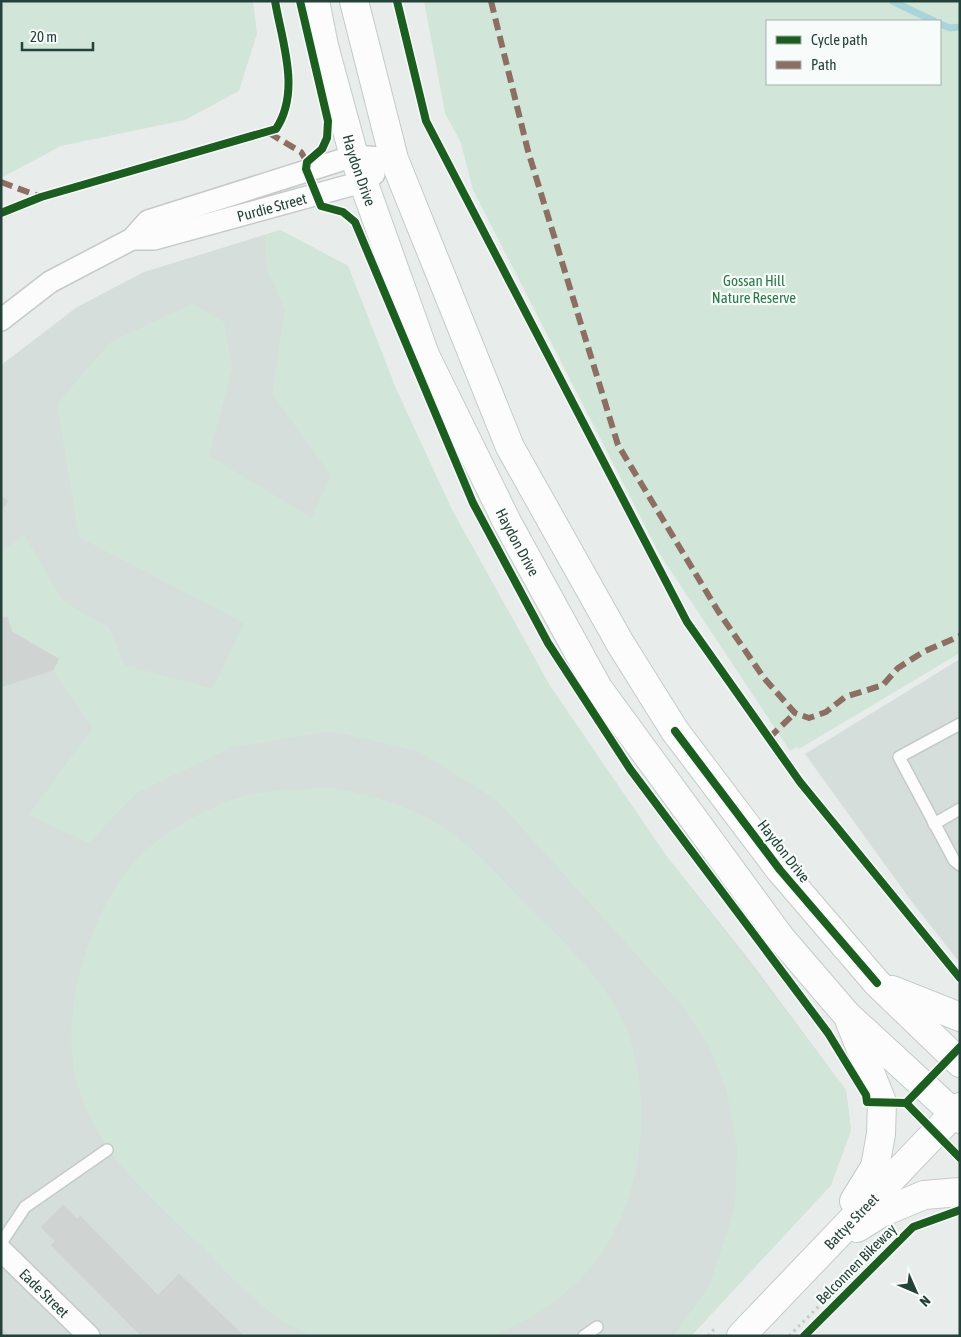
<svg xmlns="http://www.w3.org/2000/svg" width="961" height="1337" viewBox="0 0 961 1337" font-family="'Asap Condensed',sans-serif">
  <rect width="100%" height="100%" fill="#e8edeb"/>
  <g fill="#d6dedb">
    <path d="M280 230 348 266 396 389 452 510 550 686 665 854 750 961 846 1090 851 1130 831 1185 691 1336H1V365L77 307 144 272Z"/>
    <path d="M960 659V963L912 902 805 754Z"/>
  </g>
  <g fill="#d1e6d8" fill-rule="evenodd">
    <path d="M1 1H253L257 34 239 91 185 120 61 146 1 178Z"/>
    <path d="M424 1H960V653L799 749 797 747 790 751 659 553 473 190 461 143 445 113ZM767 21H940V84H767Z"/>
    <path d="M280 230 348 266 396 389 452 510 550 686 665 854 846 1090 851 1130 831 1185 691 1336H673L710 1285 735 1208 737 1149 727 1091 709 1046 682 1005 497 800 420 752 332 731 232 747 136 793 89 843 29 815 93 728 53 670 59 659 12 632 1 618V553L24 535 64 602 109 628 124 665 213 689 244 623 79 537 57 404 111 342 192 304 224 322 232 368 209 456 312 518 331 475 272 394 285 310 267 268 265 235Z"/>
    <path d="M331 788C379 796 427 811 464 843 486 861 505 883 524 903 562 941 607 980 627 1031 657 1111 640 1222 577 1282 552 1306 524 1322 493 1336 450 1336 407 1336 364 1336 349 1336 330 1337 315 1336 275 1326 231 1276 203 1248 153 1199 98 1155 78 1086 58 1019 86 924 128 870 149 842 191 816 224 803 259 789 295 789 331 788Z"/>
  </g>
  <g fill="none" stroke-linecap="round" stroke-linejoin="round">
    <g stroke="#a9d4db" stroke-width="7">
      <path d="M892 1 934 21"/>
      <path d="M940 24 950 28 960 27"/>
    </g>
  </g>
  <g fill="#cfd4d2" stroke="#d1d6d4">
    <path d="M1 496 8 501 1 511Z"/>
    <path d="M7 617 12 632 59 659 53 670 1 687V618Z"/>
    <path d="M63 1205 77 1219 80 1216 158 1295 179 1274 244 1336H141L51 1245 55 1241 41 1227Z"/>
    <path d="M1 1328 8 1336H1Z"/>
  </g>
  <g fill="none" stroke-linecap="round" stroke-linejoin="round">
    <g stroke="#c5cac8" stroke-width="14">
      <g id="lane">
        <path d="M960 724 899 757 954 860 960 865"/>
        <path d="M934 824 960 809"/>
        <path d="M1 1243 25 1207 107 1150"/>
        <path d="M584 1336 597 1327"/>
      </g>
    </g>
    <g stroke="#c5cac8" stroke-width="24">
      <g id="street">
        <path id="s1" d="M132 239H154L362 182 374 174"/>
        <path d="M1 320 50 282 132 239 148 221 354 156 394 159"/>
        <path id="s2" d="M1 1250 89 1336"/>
      </g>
    </g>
    <g stroke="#c3cbc8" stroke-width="30">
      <g id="secondary">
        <path id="s3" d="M315 1 324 46 354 156 425 355 508 524 598 688 780 937 847 1015 960 1119"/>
        <path d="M354 1 394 159 510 447 620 643 675 731 780 870 877 983 960 1063"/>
        <path d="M892 990 960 1017"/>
        <path d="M850 1022 882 1102 881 1134 875 1167 854 1201"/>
        <path d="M857 1228 881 1213 924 1195 960 1192"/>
        <path id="s4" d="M741 1336 960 1107"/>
      </g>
    </g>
    <g stroke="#c3ccca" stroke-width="3" stroke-dasharray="2.5 4" stroke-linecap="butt">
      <path d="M708 1336 716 1327"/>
      <path d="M789 1336 878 1247"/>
    </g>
    <use href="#lane" stroke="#fcfcfc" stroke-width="11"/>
    <use href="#street" stroke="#fcfcfc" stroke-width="21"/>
    <use href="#secondary" stroke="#fcfcfc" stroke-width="28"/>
    <g stroke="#8d6e63" stroke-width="6" stroke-dasharray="12 6" stroke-linecap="butt">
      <path d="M491 1 528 151 618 445 718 611 764 678 795 713 809 718 826 712 845 697 883 685 898 668 923 652 960 636"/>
      <path d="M269 133 301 152 307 162"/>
      <path d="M1 182 41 197"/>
      <path d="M769 738 795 713"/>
    </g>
    <g stroke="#f7fbf9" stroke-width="11">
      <g id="cycleway">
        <path d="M300 1 328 121 327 138 322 149 307 162 306 169 321 206 343 212 355 222 473 503 548 643 630 769 828 1033 866 1095 867 1102 906 1103 960 1158"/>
        <path d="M397 1 426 121 687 622 800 782 960 978"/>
        <path d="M1 213 41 197 276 129C301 91 282 42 275 1"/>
        <path d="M675 731 780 870 877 983"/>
        <path d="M906 1103 960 1047"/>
        <path d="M804 1336 913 1227 960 1210"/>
      </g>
    </g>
    <use href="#cycleway" stroke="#1b5e20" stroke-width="8"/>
  </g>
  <g text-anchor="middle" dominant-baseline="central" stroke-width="4.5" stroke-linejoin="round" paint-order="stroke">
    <g font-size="15" fill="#24423a" stroke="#f7fbf9">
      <text stroke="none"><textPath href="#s3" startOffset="175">Haydon Drive</textPath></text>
      <text stroke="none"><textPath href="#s1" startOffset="144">Purdie Street</textPath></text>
      <text stroke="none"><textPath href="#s3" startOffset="580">Haydon Drive</textPath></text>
      <text transform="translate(784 851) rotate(52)">Haydon Drive</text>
      <text stroke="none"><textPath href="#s4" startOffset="159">Battye Street</textPath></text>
      <text transform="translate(856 1264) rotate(-45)">Belconnen Bikeway</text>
      <text stroke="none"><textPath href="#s2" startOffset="61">Eade Street</textPath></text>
    </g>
    <g font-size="15" fill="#2d7a4b" stroke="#f7fbf9">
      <text x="754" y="280">Gossan Hill<tspan x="754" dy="17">Nature Reserve</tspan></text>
    </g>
  </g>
  <rect width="961" height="1337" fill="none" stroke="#24423a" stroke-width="5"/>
  <rect x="766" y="20" width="175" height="65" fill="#f7fbf9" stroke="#a3b1ad"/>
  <rect x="776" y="36" width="25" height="8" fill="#1b5e20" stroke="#a3b1ad"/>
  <text x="811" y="45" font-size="15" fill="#24423a">Cycle path</text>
  <rect x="776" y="61" width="25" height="8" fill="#8d6e63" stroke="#a3b1ad"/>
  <text x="811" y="70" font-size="15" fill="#24423a">Path</text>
  <g transform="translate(916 1292) rotate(135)" stroke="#f7fbf9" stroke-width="4" paint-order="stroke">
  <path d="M0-4L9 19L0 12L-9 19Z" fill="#24423a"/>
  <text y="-8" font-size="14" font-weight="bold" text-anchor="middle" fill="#24423a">N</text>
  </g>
  <path d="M22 42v8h71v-8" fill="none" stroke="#24423a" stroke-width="2.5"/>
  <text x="30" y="42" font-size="15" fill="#24423a" stroke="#f7fbf9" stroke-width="4" paint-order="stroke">20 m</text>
</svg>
